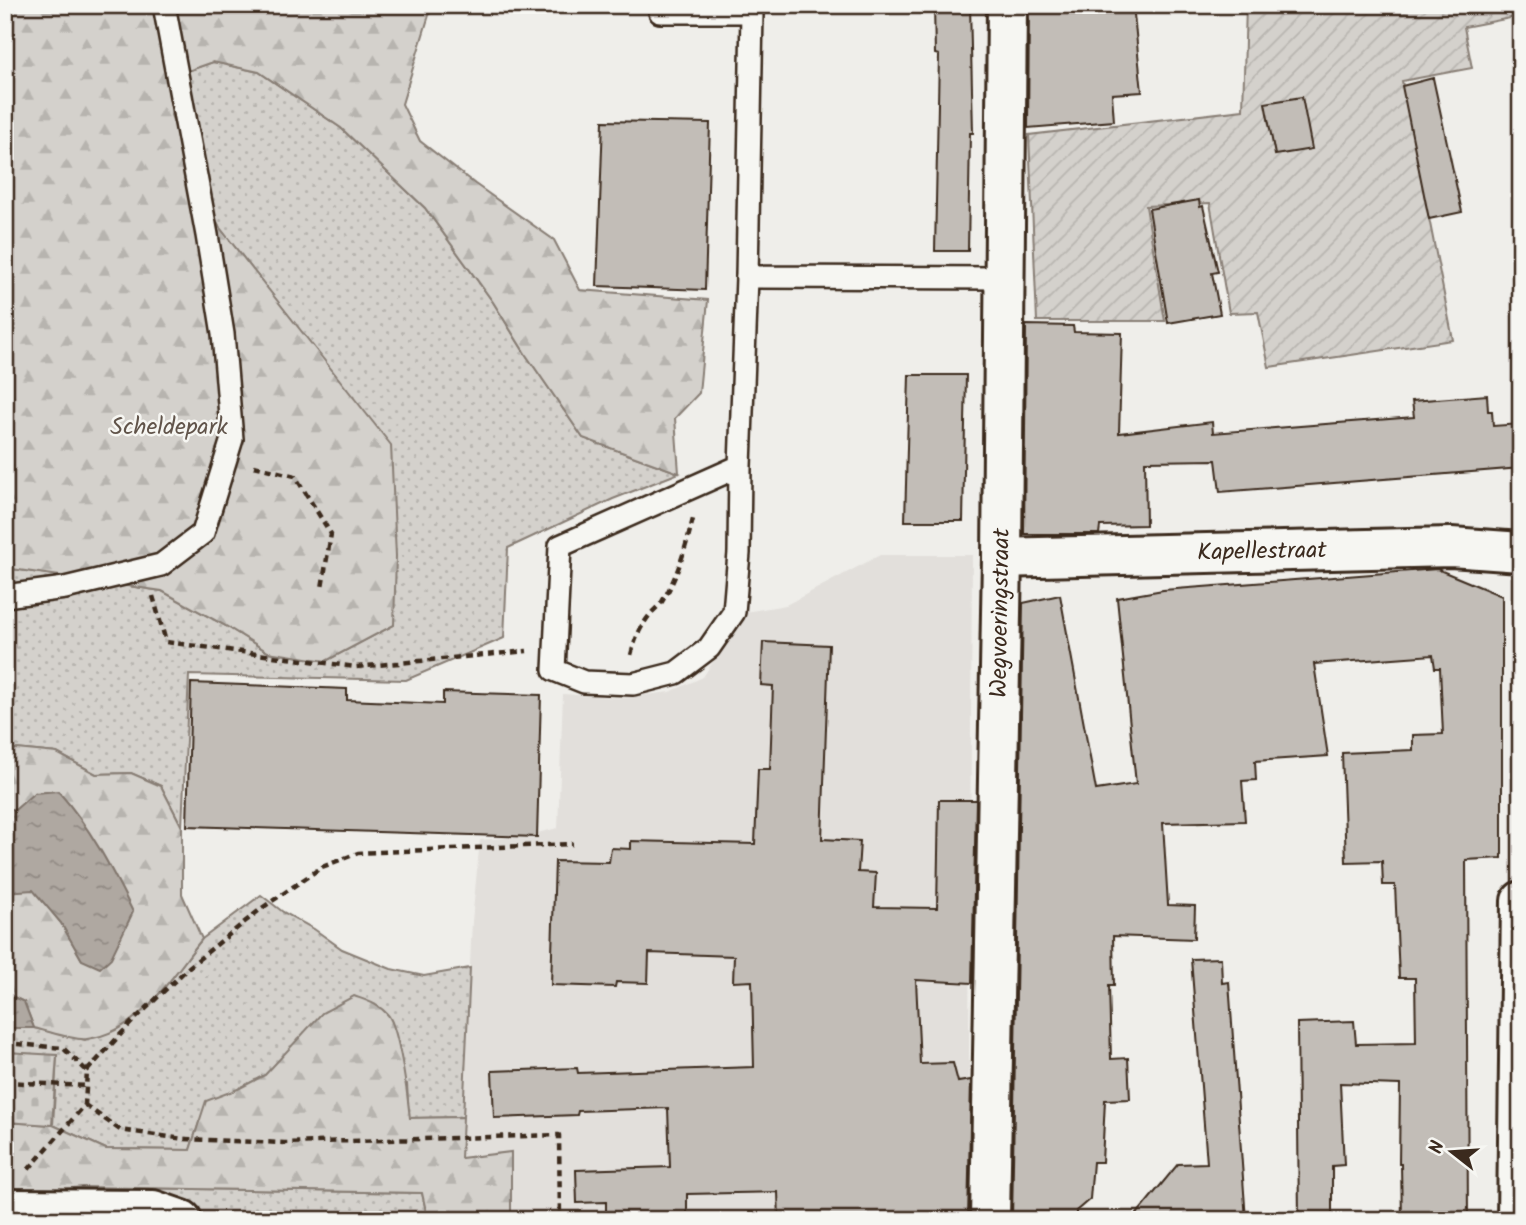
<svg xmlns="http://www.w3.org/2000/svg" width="1526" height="1225" viewBox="0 0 1526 1225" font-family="Kalam,sans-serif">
  <defs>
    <pattern id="grass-dots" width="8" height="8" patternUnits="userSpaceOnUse" patternTransform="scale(1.75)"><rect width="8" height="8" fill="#d4d1cc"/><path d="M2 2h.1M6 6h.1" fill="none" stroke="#b7b4af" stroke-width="1.8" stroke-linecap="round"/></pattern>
    <pattern id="forest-firs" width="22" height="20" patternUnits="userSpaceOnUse" patternTransform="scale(1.75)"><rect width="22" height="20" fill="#d4d1cc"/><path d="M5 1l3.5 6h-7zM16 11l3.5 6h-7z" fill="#b7b4af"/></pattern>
    <pattern id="cemetery-stones" width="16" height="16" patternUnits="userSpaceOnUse" patternTransform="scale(1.75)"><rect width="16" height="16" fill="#d4d1cc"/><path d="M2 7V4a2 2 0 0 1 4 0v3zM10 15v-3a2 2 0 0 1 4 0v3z" fill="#b7b4af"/></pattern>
    <pattern id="garden-furrows" width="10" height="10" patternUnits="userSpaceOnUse" patternTransform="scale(1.75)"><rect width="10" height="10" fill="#d4d1cc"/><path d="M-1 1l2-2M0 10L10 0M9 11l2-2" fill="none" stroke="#b7b4af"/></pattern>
    <pattern id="water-ripples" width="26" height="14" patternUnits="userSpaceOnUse" patternTransform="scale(1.75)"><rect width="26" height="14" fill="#afa8a1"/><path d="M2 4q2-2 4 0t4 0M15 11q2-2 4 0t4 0" fill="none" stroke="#908983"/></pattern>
  </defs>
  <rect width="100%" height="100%" fill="#efeeea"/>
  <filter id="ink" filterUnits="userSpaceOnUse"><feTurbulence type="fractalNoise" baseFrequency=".0143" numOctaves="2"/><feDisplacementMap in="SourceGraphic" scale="14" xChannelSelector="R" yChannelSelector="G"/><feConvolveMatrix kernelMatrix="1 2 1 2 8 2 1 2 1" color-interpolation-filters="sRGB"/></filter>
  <g filter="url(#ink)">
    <path fill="#e2dfdb" d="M880 555H972L968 1220H511V1152L461 1158 472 921 480 840 525 836 558 828 563 694 621 698 670 692 703 677 745 612 786 605Z"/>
    <g fill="url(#grass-dots)" stroke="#887e75" stroke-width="2">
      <path d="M213 62 259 72 341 128 425 208 493 302 526 355 583 438 679 473 613 499 508 548 504 638 406 680 189 675 182 827 161 786 131 773 96 774 57 753 16 749 5 753V568L162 591 226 626 268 652 326 661 394 625 390 445 220 228 189 164 171 115 179 74Z"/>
      <path d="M261 895 283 912 314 929 342 949 391 969 424 976 470 968 463 1117 409 1118 407 1084 294 1045 265 1075 238 1089 199 1122 190 1150 106 1149 53 1125 57 1056 5 1052V1028H34L85 1040 151 1004 202 939Z"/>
      <path d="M82 1187 422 1193 428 1220H213L194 1210 6 1197 13 1189 47 1191Z"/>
    </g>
    <g fill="url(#forest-firs)" stroke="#887e75" stroke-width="2">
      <path d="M5 5H432L402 104 420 141 475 184 554 240 580 290 708 300 699 393 675 418 679 473 583 438 526 355 493 302 425 208 341 128 259 72 213 62 179 74 171 115 189 164 220 228 391 445 396 556 394 625 326 661 268 652 226 626 162 591 5 568Z"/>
      <path d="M16 749 57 753 96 774 131 773 161 786 182 827V894L202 939C171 977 141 1032 87 1039 74 1041 48 1031 34 1028L24 1002 5 993V892L33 889 61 923 82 960 35 793 15 810 5 808V753Z"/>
      <path d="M354 996C367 1001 379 1004 388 1015 399 1028 408 1098 410 1118L463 1117 461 1158 511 1152V1220H428L422 1193 82 1187 47 1191 5 1188V1122L53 1125 106 1149 190 1150 206 1101 238 1089 265 1075 322 1013Z"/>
    </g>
    <path fill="url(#cemetery-stones)" stroke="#887e75" stroke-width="2" d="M5 1052 57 1055 52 1125 5 1122Z"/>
    <path fill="url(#garden-furrows)" stroke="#887e75" stroke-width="2" d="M1246 5H1521V16L1464 27 1472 68 1402 81 1453 340 1269 367 1258 312 1229 313 1210 203 1146 206 1165 321H1037L1029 135 1243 110Z"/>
    <g fill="url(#water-ripples)" stroke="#81766d" stroke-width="2">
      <path d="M58 791C90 827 112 869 133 912L111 958 100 968 82 960 61 923 33 890 5 892V808L15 810 34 793Z"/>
      <path d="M5 993 24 1002 34 1028H5Z"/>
    </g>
    <g fill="#c2bdb7" stroke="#3b2a1e" stroke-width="2">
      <path d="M934 5H970L973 133H970L968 251H935L939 55 935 54Z"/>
      <path d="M1029 5H1133L1142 92 1112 94 1114 121 1028 128Z"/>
      <path d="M1433 78 1462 212 1429 219 1402 86Z"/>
      <path d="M1302 97 1312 149 1275 155 1265 103Z"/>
      <path d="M603 121 710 123 705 290 597 286Z"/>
      <path d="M1199 200 1200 207 1203 206 1218 272 1212 273 1220 314 1168 323 1149 209Z"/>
      <path d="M1026 325 1073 326 1074 332 1122 333 1119 433 1212 422 1213 433 1414 417 1412 401 1487 395 1488 411H1492L1493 426 1521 424V468L1220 492 1216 460 1145 461 1146 525 1100 526 1099 534H1024Z"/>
      <path d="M909 375H966L963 521H905Z"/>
      <path d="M1437 569 1502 596V858L1466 860 1468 1220H1402L1401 1164H1399L1400 1085 1340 1083 1344 1165 1332 1166V1220H1299L1297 1023 1354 1021 1356 1044 1416 1043 1415 978H1399L1395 885H1383L1382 861 1346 862 1342 753 1413 750V735L1443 734 1440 668H1435L1433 655 1314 664 1328 756 1255 761 1256 780 1242 781 1245 821 1163 823 1168 905 1195 906 1194 939 1113 936 1114 985H1109L1111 1059 1128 1058 1130 1099 1105 1100 1102 1162H1093L1090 1199 1076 1211V1220H1012L1023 603 1060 595 1096 790 1136 784 1117 598 1163 590Z"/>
      <path d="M763 642 829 645 822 839 860 841 858 872 876 873 874 907 937 908 939 800H976L972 983 916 980 920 1064 953 1063 958 1082 971 1080 968 1220H779L778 1192 687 1194V1220H609V1217H606V1202L577 1203 576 1170 670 1167 668 1108 578 1111 577 1115 494 1118 492 1071 577 1068 578 1073 754 1067 752 981 733 982 734 956 649 953 648 983 616 982 615 987 551 985 555 861 609 862 611 848 631 849V841L755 844 758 769H770L773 686 761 685Z"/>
      <path d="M191 683 347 689V700L443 704V692L541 695 537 837 187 826Z"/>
      <path d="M1221 958 1222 983 1229 982 1246 1220H1132L1178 1164 1207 1163 1191 959Z"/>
    </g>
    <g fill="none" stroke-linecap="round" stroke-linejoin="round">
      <g stroke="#3b2a1e" stroke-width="26">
        <g id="service">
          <path d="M660 12H752L747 277 1005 278"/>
          <path d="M740 466 739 553 734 612 709 648 676 673 633 684 584 682 554 670 560 546 740 466 747 277"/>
          <path d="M5 596 65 588 161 565 203 533 232 439 223 334 207 235 164 5"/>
        </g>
      </g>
      <g stroke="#3b2a1e" stroke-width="44">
        <g id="minor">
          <path d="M1002 558 1451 547 1521 552"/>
          <path d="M5 1209 153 1210 182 1220"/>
          <path d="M1517 1220 1521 901"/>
        </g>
      </g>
      <g stroke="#3b2a1e" stroke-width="44">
        <path id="tertiary" d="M990 1220 1002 558 1007 5"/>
      </g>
      <g stroke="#3b2a1e" stroke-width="4.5" stroke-dasharray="7 5" stroke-linecap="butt">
        <path d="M254 466 295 476 331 534 322 588"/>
        <path d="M153 596 166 642 356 667 527 651"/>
        <path d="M631 655C635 640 639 629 649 616 653 610 660 606 663 600 678 576 686 546 693 519"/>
        <path d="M5 1043 63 1048 87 1071 85 1105 28 1170"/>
        <path d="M87 1071 132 1022 189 967 262 908 322 867 358 853 573 844"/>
        <path d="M5 1082 87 1086"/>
        <path d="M85 1105 120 1130 184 1139 284 1143 559 1135 560 1220"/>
      </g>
      <use href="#service" stroke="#f6f6f2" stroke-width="21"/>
      <use href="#minor" stroke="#f6f6f2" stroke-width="38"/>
      <use href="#tertiary" stroke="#f6f6f2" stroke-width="38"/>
    </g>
  </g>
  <g text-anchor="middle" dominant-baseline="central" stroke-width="5" stroke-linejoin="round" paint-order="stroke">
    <g font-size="24" fill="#61544a" stroke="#f6f6f2">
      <text x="169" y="427">Scheldepark</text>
    </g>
    <g font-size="24" fill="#3b2a1e" stroke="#f6f6f2">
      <text transform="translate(1262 552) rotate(-1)">Kapellestraat</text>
      <text transform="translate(1001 613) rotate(-89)">Wegvoeringstraat</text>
    </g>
  </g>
  <rect width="1526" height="1225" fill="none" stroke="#f6f6f2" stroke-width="28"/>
  <rect x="14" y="14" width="1498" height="1197" fill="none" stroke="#3b2a1e" stroke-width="2.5" filter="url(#ink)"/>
  <g transform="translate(1452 1152) rotate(287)" stroke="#f6f6f2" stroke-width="5" paint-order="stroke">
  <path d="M0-5L12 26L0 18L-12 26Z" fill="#3b2a1e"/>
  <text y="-10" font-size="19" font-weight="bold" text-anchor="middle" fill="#3b2a1e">N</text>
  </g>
</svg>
